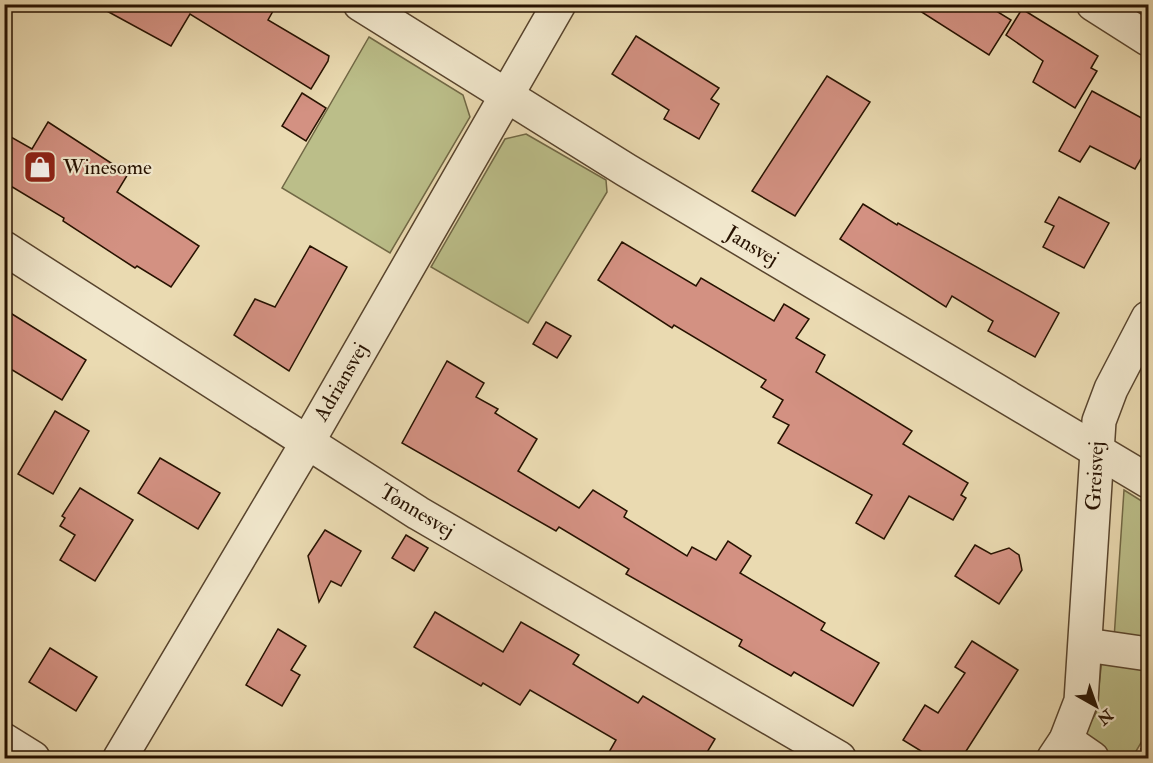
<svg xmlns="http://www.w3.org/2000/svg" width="1153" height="763" viewBox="0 0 1153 763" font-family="'IM FELL Double Pica',serif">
  <rect width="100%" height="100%" fill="#eadab1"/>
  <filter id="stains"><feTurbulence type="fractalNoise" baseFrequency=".00333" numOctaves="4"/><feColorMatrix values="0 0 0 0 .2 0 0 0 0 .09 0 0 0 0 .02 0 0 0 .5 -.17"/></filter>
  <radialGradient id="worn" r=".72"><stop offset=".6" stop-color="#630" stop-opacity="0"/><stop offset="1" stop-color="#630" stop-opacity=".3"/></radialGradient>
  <g fill="#bbbe89" stroke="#716845" stroke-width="1.5">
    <path d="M369 37 463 95 470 117 390 253 282 188Z"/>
    <path d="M526 134 606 180 607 192 528 323 431 267 505 139Z"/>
    <path d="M1124 490 1148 505V646L1114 639Z"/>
    <path d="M1102 659 1148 662V731L1132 758H1104L1083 736 1096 713Z"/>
  </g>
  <g fill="#d39182" stroke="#271201" stroke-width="1.5">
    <path d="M94 4H277L268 20 329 56 328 61 311 89 190 14 171 46Z"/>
    <path d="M909 4H985L1011 20 989 55Z"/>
    <path d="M1022 9 1098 56 1091 68 1097 71 1075 108 1033 82 1043 61 1006 35Z"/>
    <path d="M636 36 719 88 711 99 719 104 699 139 664 119 669 110 612 74Z"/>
    <path d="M827 76 870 102 795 216 752 191Z"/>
    <path d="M1092 91 1149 122V145L1135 169 1090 146 1080 162 1059 151Z"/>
    <path d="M302 93 326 108 306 141 282 126Z"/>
    <path d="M48 122 128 174 117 192 199 246 171 287 137 266 135 268 63 221 64 218 4 182V133L32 149Z"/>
    <path d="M1059 197 1109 223 1084 268 1043 247 1054 226 1045 222Z"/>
    <path d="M863 204 897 225 898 223 1059 313 1035 357 988 331 993 321 952 296 946 307 840 239Z"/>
    <path d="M622 242 696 286 701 278 774 321 784 304 809 319 796 338 825 355 816 372 912 431 903 444 968 483 961 495 966 498 953 520 909 496 884 539 856 523 872 495 778 443 789 425 773 417 783 400 761 387 766 380 674 325 672 328 598 280Z"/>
    <path d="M310 246 347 267 289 371 234 335 255 299 275 307Z"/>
    <path d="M4 309 86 360 62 400 4 365Z"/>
    <path d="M546 322 571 336 557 358 533 344Z"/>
    <path d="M447 361 484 383 476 397 498 409 495 413 537 439 518 471 579 508 593 490 627 511 624 517 687 556 692 547 716 560 728 541 751 556 740 573 825 623 821 630 879 663 853 706 794 672 791 676 739 646 742 640 626 574 629 569 559 527 556 531 402 443Z"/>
    <path d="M55 411 89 431 53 494 18 474Z"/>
    <path d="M160 458 220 493 198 529 138 493Z"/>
    <path d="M80 488 133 520 95 581 60 560 75 535 60 526 65 518 62 516Z"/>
    <path d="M325 530 361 551 341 586 331 581 319 602 308 556Z"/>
    <path d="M406 535 428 548 414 571 392 558Z"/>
    <path d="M975 545 991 554 1009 548 1019 555 1022 570 999 604 955 576Z"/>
    <path d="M435 612 503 652 521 622 579 655 573 664 638 703 643 696 715 739 703 759H605L616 740 530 690 520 705 483 683 481 686 414 647Z"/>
    <path d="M278 629 306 646 291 670 300 675 282 706 246 685Z"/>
    <path d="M972 641 1018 670 961 759H934L903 740 925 705 938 713 965 673 955 667Z"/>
    <path d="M50 648 97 677 76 711 29 682Z"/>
  </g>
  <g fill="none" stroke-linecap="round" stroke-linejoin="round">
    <g stroke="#58442d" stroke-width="36">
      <g id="minor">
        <path d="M360 4 626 170 1148 481"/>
        <path d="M1093 4 1148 39"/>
        <path d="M4 248 418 513 839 758"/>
        <path d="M1086 645 1148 654"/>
        <path d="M4 740 33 758"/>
        <path d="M1066 740 1092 758"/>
        <path d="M120 758 307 443 559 4"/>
        <path d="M1054 758 1066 740 1081 701 1099 421 1111 389 1148 318"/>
      </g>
    </g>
    <path stroke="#271201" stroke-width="4" stroke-dasharray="1.5 3" stroke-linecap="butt" d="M1137 758 1148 740"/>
    <use href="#minor" stroke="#f1e7cc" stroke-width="33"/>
  </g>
  <defs>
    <g id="shop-square" transform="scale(1.725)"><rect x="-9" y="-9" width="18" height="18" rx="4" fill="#8f2418" stroke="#f1e7cc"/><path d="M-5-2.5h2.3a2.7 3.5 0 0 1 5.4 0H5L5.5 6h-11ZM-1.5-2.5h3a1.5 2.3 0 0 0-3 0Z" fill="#fff"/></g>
  </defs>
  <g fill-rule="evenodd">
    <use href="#shop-square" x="40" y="167"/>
  </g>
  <g text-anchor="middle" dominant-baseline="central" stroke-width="4.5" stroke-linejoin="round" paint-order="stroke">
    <g font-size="21" fill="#271201" stroke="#f1e7cc" text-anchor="start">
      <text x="63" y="167">Winesome</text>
    </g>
    <g font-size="21" fill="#271201" stroke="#f1e7cc">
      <text transform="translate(752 246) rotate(31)">Jansvej</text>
      <text transform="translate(341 382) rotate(-60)">Adriansvej</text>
      <text transform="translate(1095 476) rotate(-87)">Greisvej</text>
      <text transform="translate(417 511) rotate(31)">Tønnesvej</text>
    </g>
  </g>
  <rect width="1153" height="763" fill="none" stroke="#eadab1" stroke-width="24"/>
  <rect x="6" y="6" width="1141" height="751" fill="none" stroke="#271201" stroke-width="3"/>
  <rect x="12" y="12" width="1129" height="739" fill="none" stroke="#271201" stroke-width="1.5"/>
  <g transform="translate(1096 706) rotate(140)" stroke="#f1e7cc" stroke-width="4.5" paint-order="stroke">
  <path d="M0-4.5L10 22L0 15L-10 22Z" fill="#271201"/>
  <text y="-9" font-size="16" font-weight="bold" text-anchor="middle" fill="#271201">N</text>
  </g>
  <rect width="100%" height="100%" filter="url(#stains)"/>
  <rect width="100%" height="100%" fill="url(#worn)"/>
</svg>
